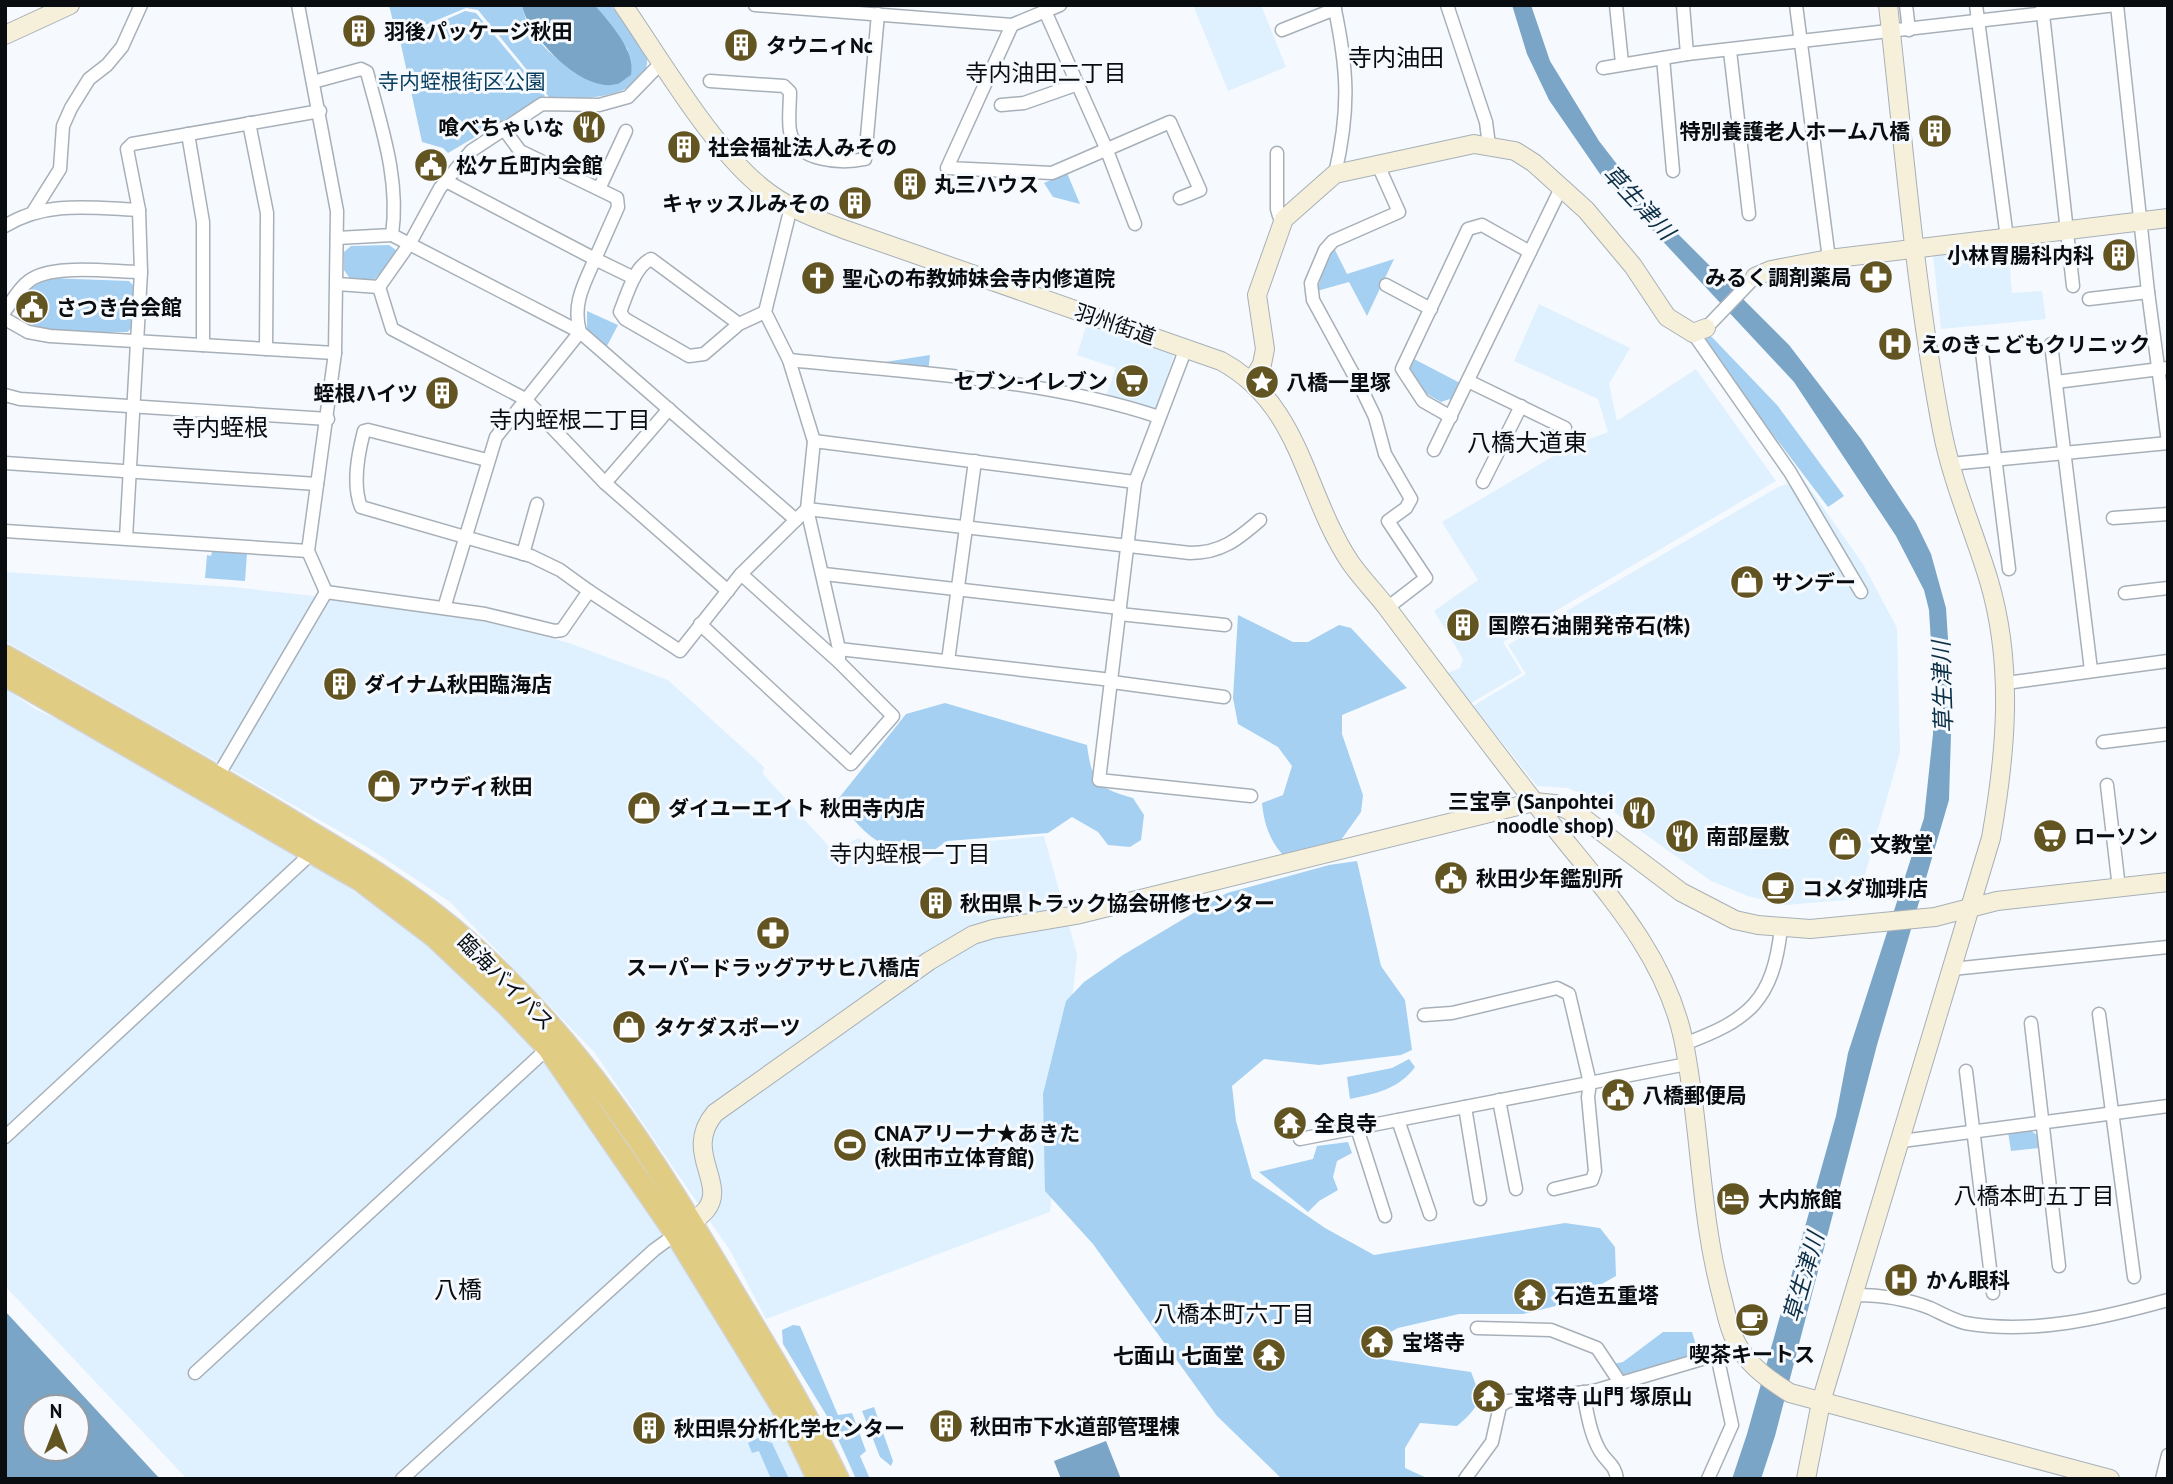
<svg xmlns="http://www.w3.org/2000/svg" width="2173" height="1484" viewBox="0 0 2173 1484" font-family="'PT Sans','Noto Sans JP',sans-serif">
  <rect width="100%" height="100%" fill="#f6fafe"/>
  <g fill="#dff0fe">
    <path d="M1193 5H1261L1286 67 1228 91Z"/>
    <path d="M2008 246 2012 293 2042 291 2046 319 1941 329 1933 255Z"/>
    <path d="M1539 304 1630 348 1609 384 1617 421 1696 369 1776 481 1503 642 1522 673 1471 703 1445 674 1460 668 1463 659 1434 611 1478 580 1442 522 1569 447 1608 432 1598 399 1514 361Z"/>
    <path d="M1087 323 1174 355 1155 412 1106 396 1116 368 1077 355Z"/>
    <path d="M1803 479 1863 564 1897 628 1900 752 1858 899 1786 905 1748 896 1711 881 1601 803 1568 788 1537 786 1473 706 1526 674 1508 645 1778 487Z"/>
    <path d="M5 572 232 587 444 610 569 643 668 680 764 767 763 774 834 852 858 838 922 867 949 845 1044 836 1077 954 1050 1212 766 1319 731 1252 595 1053 450 902 367 847 5 641Z"/>
    <path d="M5 688 35 709 103 740 153 774 281 842 435 946 498 1005 560 1076 747 1366 785 1431 809 1479H187L5 1286Z"/>
  </g>
  <g fill="#a5d0f2">
    <path d="M389 5H522C529 45 567 68 600 84L628 50 595 5H611L647 56C652 99 577 101 549 97L478 10 466 8 401 35 396 34Z"/>
    <path d="M465 11 476 13 545 96 448 153 443 148 422 142 400 40Z"/>
    <path d="M1067 173 1080 204 1053 197 1044 183Z"/>
    <path d="M389 245 396 250 391 263 375 279 351 280 344 270V252L351 246Z"/>
    <path d="M1334 248 1347 274 1394 259 1367 316 1349 282 1317 291 1326 260Z"/>
    <path d="M49 278 129 281 135 287 134 327 127 332C101 331 26 338 15 311L29 289Z"/>
    <path d="M587 311 618 325 607 346 587 330Z"/>
    <path d="M1710 335 1777 405 1844 496 1828 507 1703 342Z"/>
    <path d="M930 355 928 373 885 367V362Z"/>
    <path d="M1414 359 1460 383 1453 398 1441 402 1418 389 1409 370Z"/>
    <path d="M212 551 247 553 245 581 205 578 207 555 211 556Z"/>
    <path d="M1238 615 1293 642H1308L1339 625 1351 628 1407 688 1342 715V734L1363 795 1361 812 1341 840 1285 857C1270 842 1264 824 1262 803L1283 795 1292 766 1278 747 1238 724 1233 698Z"/>
    <path d="M945 703 1087 745C1092 782 1097 788 1133 798L1144 815 1141 840 1130 847 1108 845 1098 832 1072 817 1048 833 947 841 920 860C878 844 863 837 839 798L906 714Z"/>
    <path d="M1357 861 1381 966 1405 1000 1412 1050 1401 1055 1319 1065 1264 1059 1232 1086 1236 1121 1252 1178 1325 1228 1374 1255 1565 1223 1600 1228 1615 1247 1616 1276 1568 1303 1523 1314H1459L1398 1328 1372 1342 1375 1358 1471 1372C1483 1401 1480 1406 1457 1426L1420 1423 1405 1448V1468L1429 1479H1282L1217 1416 1093 1244 1045 1191 1043 1094 1066 1001 1084 982 1123 955 1227 893 1329 865Z"/>
    <path d="M1409 1059 1415 1067C1399 1089 1375 1094 1350 1099L1347 1077 1392 1068Z"/>
    <path d="M2030 1130 2037 1135 2039 1148 2011 1151 2008 1132Z"/>
    <path d="M1348 1142 1352 1153 1337 1161 1333 1177 1338 1190 1319 1201 1308 1212 1259 1172 1313 1159 1317 1146Z"/>
    <path d="M793 1325 800 1326 838 1415 852 1413 866 1451 860 1456 870 1479H856L830 1421 783 1344 782 1330Z"/>
    <path d="M1663 1332H1692L1700 1358 1623 1381 1613 1364 1623 1362Z"/>
    <path d="M874 1407 893 1461 891 1466 880 1457 862 1411Z"/>
    <path d="M758 1438 772 1443 789 1479H771L759 1451 752 1453 748 1443Z"/>
  </g>
  <g fill="#7ba5c6" fill-rule="evenodd">
    <path d="M522 5H595C610 24 636 50 631 75 627 77 621 83 617 84 582 94 527 35 522 5Z"/>
    <path d="M1512 5H1531L1550 61 1599 141 1647 203 1789 345 1861 439 1916 523 1931 554 1946 608 1952 701 1949 800 1877 1045 1775 1436 1761 1479H1732L1747 1434 1836 1116 1848 1053 1924 818 1933 734V676L1929 610 1924 590 1896 536 1794 382 1600 174 1549 100 1527 54Z"/>
    <path d="M5 1311 160 1479H5ZM77 1407V1449H35V1407Z"/>
    <path d="M1106 1441 1121 1479H1061L1054 1461Z"/>
  </g>
  <g fill="none" stroke-linecap="round" stroke-linejoin="round">
    <g stroke="#a7b0b8" stroke-width="15">
      <g id="street">
        <path d="M298 5 337 211 335 353 308 551 326 592"/>
        <path d="M755 5 1012 25 1060 5"/>
        <path d="M1334 5C1348 70 1350 109 1335 174"/>
        <path d="M1447 5 1486 122 1489 145"/>
        <path d="M1616 5 1622 63"/>
        <path d="M1683 5 1687 54"/>
        <path d="M1796 5 1829 259"/>
        <path d="M1906 5 1909 30"/>
        <path d="M1976 5 2007 238"/>
        <path d="M2042 5 2073 286"/>
        <path d="M2117 5 2148 292 2168 442"/>
        <path d="M1045 11 1106 148 1135 224"/>
        <path d="M1012 25 947 168 1052 173 1170 122 1200 190 1180 198"/>
        <path d="M1282 30 1335 9"/>
        <path d="M1730 51 1749 214"/>
        <path d="M1663 58 1673 171"/>
        <path d="M1603 68 1687 54 2116 5"/>
        <path d="M710 81 784 86 790 92C790 104 788 119 790 131 796 162 842 164 865 159L878 14"/>
        <path d="M313 82 361 69 367 72C381 126 400 179 392 235L337 238"/>
        <path d="M1001 105 1024 103 1078 84"/>
        <path d="M249 123 267 213 266 349"/>
        <path d="M188 134 203 222V345"/>
        <path d="M1277 153V209L1279 216 1284 219"/>
        <path d="M1378 165 1399 212 1333 241 1325 250 1311 283 1313 300 1362 390 1375 417 1385 454 1411 499 1406 508 1388 521 1426 578 1387 608"/>
        <path d="M446 181 595 259 618 207 617 198 520 151 503 128"/>
        <path d="M599 189 626 131"/>
        <path d="M791 207 765 312 789 360 814 441 807 509 839 649V662"/>
        <path d="M33 212 60 169 63 126 71 108 89 79 107 65 122 47 141 5"/>
        <path d="M5 226C46 200 94 208 139 210"/>
        <path d="M392 235 580 332 796 520"/>
        <path d="M337 284 379 287"/>
        <path d="M1386 285 1431 309"/>
        <path d="M379 287 392 329 525 399 605 483 728 591"/>
        <path d="M379 287 410 243 440 188 471 151 542 104 599 105 628 97 662 62"/>
        <path d="M2089 299 2148 292"/>
        <path d="M5 311C12 301 19 288 29 281 51 263 112 272 141 272"/>
        <path d="M5 319 28 332 50 336 335 353"/>
        <path d="M739 324 704 354 689 356 625 319 620 312C627 295 634 267 651 259L739 324 765 312"/>
        <path d="M1706 328 1755 277"/>
        <path d="M580 332C572 304 584 284 595 259L634 278"/>
        <path d="M1693 333 1790 472 1861 592"/>
        <path d="M2051 344 2091 670"/>
        <path d="M1186 348 1135 482 1099 780 1251 796"/>
        <path d="M1982 352 2009 569"/>
        <path d="M789 360C907 372 1047 379 1159 417"/>
        <path d="M1468 381 1565 428"/>
        <path d="M2056 382 2168 368"/>
        <path d="M5 395 20 399 328 419"/>
        <path d="M1451 417 1423 401 1402 369 1468 229 1482 225 1530 252"/>
        <path d="M814 441 1135 482"/>
        <path d="M1434 450 1561 188"/>
        <path d="M487 460 368 430 364 431C358 454 352 484 361 507L531 556 560 570 589 591"/>
        <path d="M5 463 317 484"/>
        <path d="M1950 464 2168 443"/>
        <path d="M1483 482 1521 406"/>
        <path d="M605 483 669 409"/>
        <path d="M807 509 1190 553C1221 553 1237 540 1260 520"/>
        <path d="M2113 518 2168 514"/>
        <path d="M5 531 308 551"/>
        <path d="M126 538 141 272 139 210 127 149 132 144 320 111"/>
        <path d="M523 554 537 504"/>
        <path d="M824 574 1120 608"/>
        <path d="M326 592 485 614 555 631 562 630 589 591 680 651 741 574 807 509"/>
        <path d="M2125 593 2168 588"/>
        <path d="M444 608 496 437 580 332"/>
        <path d="M1119 614 1225 625"/>
        <path d="M700 624 851 764 893 716 839 662 741 574"/>
        <path d="M839 649 1112 680"/>
        <path d="M948 661 975 461"/>
        <path d="M1112 682 1224 697"/>
        <path d="M2006 683 2168 661"/>
        <path d="M2103 742 2168 734"/>
        <path d="M218 776 326 592"/>
        <path d="M2107 785 2119 888"/>
        <path d="M1952 969 2168 947"/>
        <path d="M2099 1014 2134 1277"/>
        <path d="M1424 1015 1452 1013 1557 988 1569 994 1590 1083 1588 1097 1595 1171 1592 1180 1554 1189"/>
        <path d="M2031 1023 2059 1266"/>
        <path d="M1684 1044C1749 1020 1773 1001 1781 928"/>
        <path d="M1966 1071 1993 1293"/>
        <path d="M1499 1100 1516 1189"/>
        <path d="M1465 1107 1480 1199"/>
        <path d="M1398 1120 1430 1214"/>
        <path d="M1357 1128 1385 1216"/>
        <path d="M5 1137 315 850"/>
        <path d="M1300 1139 1687 1064"/>
        <path d="M1902 1141 2168 1106"/>
        <path d="M1855 1295C1879 1295 1907 1299 1930 1308 1941 1313 1953 1320 1965 1323 2032 1335 2103 1318 2168 1300"/>
        <path d="M1477 1328 1551 1330 1597 1348 1621 1384"/>
        <path d="M195 1373 548 1048"/>
        <path d="M1583 1392C1587 1412 1590 1434 1600 1451 1607 1463 1615 1464 1617 1479"/>
        <path d="M402 1479 654 1250 676 1234"/>
        <path d="M1465 1479 1492 1442 1500 1406 1508 1401 1594 1391 1739 1348"/>
        <path d="M1708 1479 1732 1425 1717 1355"/>
        <path d="M2162 1479 2168 1455"/>
      </g>
    </g>
    <g stroke="#a7b0b8" stroke-width="20">
      <g id="secondary">
        <path d="M623 5C661 60 716 155 769 193 792 210 819 220 846 230L1221 361C1302 405 1303 491 1350 562 1361 578 1376 593 1388 609 1442 681 1495 752 1550 822 1604 890 1664 952 1683 1038 1701 1124 1699 1213 1722 1297 1726 1313 1730 1334 1740 1349 1752 1368 1771 1381 1790 1393L2110 1479"/>
        <path d="M5 35 70 5"/>
        <path d="M1755 277 1771 270 1829 259 2168 218"/>
        <path d="M1252 381 1262 364 1265 349 1257 295 1284 219 1335 174 1474 144 1515 151 1534 163 1586 210 1633 266 1667 317 1693 333 1706 328"/>
        <path d="M680 1231C689 1225 699 1218 706 1210 728 1183 682 1152 715 1113L929 961 973 935 993 929 1076 915 1534 802 1555 804 1582 817 1681 892 1735 920 1758 925 1810 929 1935 917 1997 901 2168 882"/>
        <path d="M1806 1479 1821 1402 1991 838C2006 753 2014 666 1989 581 1974 531 1952 482 1942 430 1915 290 1904 147 1888 5"/>
      </g>
    </g>
    <g stroke="#d3d3d4" stroke-width="24">
      <g id="highway">
        <path d="M5 656C106 714 209 770 308 831 358 861 408 891 453 929 578 1036 652 1155 735 1295 771 1355 808 1415 838 1479"/>
        <path d="M5 675 360 880 435 937 507 1005 548 1048 676 1234 790 1420 818 1479"/>
      </g>
    </g>
    <use href="#street" stroke="#fff" stroke-width="12"/>
    <use href="#secondary" stroke="#f6f0da" stroke-width="18"/>
    <use href="#highway" stroke="#e0cc82" stroke-width="21"/>
  </g>
  <defs>
    <g id="building-disc" transform="scale(1.75)"><circle r="9.5" fill="#625522" stroke="#f6fafe"/><path d="M-4-6H4V6H1V3H-1V6H-4ZM-2.5-4.3h1.7v1.8h-1.7ZM.8-4.3h1.7v1.8H.8ZM-2.5-1h1.7V.8h-1.7ZM.8-1h1.7V.8H.8Z" fill="#fff"/></g>
    <g id="restaurant-disc" transform="scale(1.75)"><circle r="9.5" fill="#625522" stroke="#f6fafe"/><path d="M-5-6h1v4h1v-4h1v4h1v-4h1v5L-1.5 .5V6h-2V.5L-5-1ZM5-6V6H3V1.5H1.5Q1.5-4 5-6Z" fill="#fff"/></g>
    <g id="civic-disc" transform="scale(1.75)"><circle r="9.5" fill="#625522" stroke="#f6fafe"/><path d="M-.6-6.5H3V-4.5H.6V-3L4-1V1h2V6H-6V1h2V-1L-.6-3ZM-1.2 2.5V6h2.4V2.5Z" fill="#fff"/></g>
    <g id="pharmacy-disc" transform="scale(1.75)"><circle r="9.5" fill="#625522" stroke="#f6fafe"/><path d="M-2-6h4v4h4v4h-4v4h-4v-4h-4v-4h4Z" fill="#fff"/></g>
    <g id="church-disc" transform="scale(1.75)"><circle r="9.5" fill="#625522" stroke="#f6fafe"/><path d="M-1.2-6h2.4v3.5h3.3v2.4h-3.3V6h-2.4V-.1h-3.3v-2.4h3.3Z" fill="#fff"/></g>
    <g id="hospital-disc" transform="scale(1.75)"><circle r="9.5" fill="#625522" stroke="#f6fafe"/><path d="M-5-5h3v3.5h4V-5h3V5h-3V1.5h-4V5h-3Z" fill="#fff"/></g>
    <g id="supermarket-disc" transform="scale(1.75)"><circle r="9.5" fill="#625522" stroke="#f6fafe"/><path d="M-6-5.5h2.5l.6 2H6L4.5 2H-2.5L-4.4-4H-6ZM-1.5 3.2a1.3 1.3 0 1 0 .1 0ZM3 3.2a1.3 1.3 0 1 0 .1 0Z" fill="#fff"/></g>
    <g id="sight-disc" transform="scale(1.75)"><circle r="9.5" fill="#625522" stroke="#f6fafe"/><path d="M0-6L1.8-2.2L6-1.7L2.9 1.2L3.7 5.4L0 3.3L-3.7 5.4L-2.9 1.2L-6-1.7L-1.8-2.2Z" fill="#fff"/></g>
    <g id="shop-disc" transform="scale(1.75)"><circle r="9.5" fill="#625522" stroke="#f6fafe"/><path d="M-5-2.5h2.3a2.7 3.5 0 0 1 5.4 0H5L5.5 6h-11ZM-1.5-2.5h3a1.5 2.3 0 0 0-3 0Z" fill="#fff"/></g>
    <g id="cafe-disc" transform="scale(1.75)"><circle r="9.5" fill="#625522" stroke="#f6fafe"/><path d="M-5.5-4.5H6V0H3Q3 3.5 0 3.5H-2.5Q-5.5 3.5-5.5 0ZM3-3.2v2h1.7v-2ZM-6 4.5H4V6H-6Z" fill="#fff"/></g>
    <g id="temple-disc" transform="scale(1.75)"><circle r="9.5" fill="#625522" stroke="#f6fafe"/><path d="M0-6L5-2H3V0L6.5 2.5H4V6H1.5V3h-3V6H-4V2.5H-6.5L-3 0V-2H-5Z" fill="#fff"/></g>
    <g id="stadium-disc" transform="scale(1.75)"><circle r="9.5" fill="#625522" stroke="#f6fafe"/><path d="M0-5a6.5 5 0 1 0 0 10a6.5 5 0 1 0 0-10ZM-3.5-1.8h7v3.6h-7Z" fill="#fff"/></g>
    <g id="hotel-disc" transform="scale(1.75)"><circle r="9.5" fill="#625522" stroke="#f6fafe"/><path d="M-6-4.5h1.5V1H6V5H4.5V3h-9V5H-6ZM-4 0a1.8 1.8 0 1 1 3.6 0ZM.5 0V-2.5h3Q6-2.5 6 0Z" fill="#fff"/></g>
  </defs>
  <g fill-rule="evenodd">
    <use href="#building-disc" x="359" y="31"/>
    <use href="#building-disc" x="741" y="45"/>
    <use href="#restaurant-disc" x="589" y="127"/>
    <use href="#building-disc" x="1935" y="131"/>
    <use href="#building-disc" x="684" y="147"/>
    <use href="#civic-disc" x="431" y="165"/>
    <use href="#building-disc" x="910" y="184"/>
    <use href="#building-disc" x="855" y="203"/>
    <use href="#building-disc" x="2119" y="255"/>
    <use href="#pharmacy-disc" x="1876" y="277"/>
    <use href="#church-disc" x="818" y="278"/>
    <use href="#civic-disc" x="32" y="307"/>
    <use href="#hospital-disc" x="1895" y="344"/>
    <use href="#supermarket-disc" x="1132" y="381"/>
    <use href="#sight-disc" x="1262" y="382"/>
    <use href="#building-disc" x="442" y="393"/>
    <use href="#shop-disc" x="1747" y="582"/>
    <use href="#building-disc" x="1463" y="625"/>
    <use href="#building-disc" x="340" y="684"/>
    <use href="#shop-disc" x="384" y="786"/>
    <use href="#shop-disc" x="644" y="808"/>
    <use href="#restaurant-disc" x="1639" y="813"/>
    <use href="#restaurant-disc" x="1682" y="836"/>
    <use href="#supermarket-disc" x="2050" y="836"/>
    <use href="#shop-disc" x="1845" y="844"/>
    <use href="#civic-disc" x="1451" y="878"/>
    <use href="#cafe-disc" x="1778" y="888"/>
    <use href="#building-disc" x="936" y="903"/>
    <use href="#pharmacy-disc" x="773" y="933"/>
    <use href="#shop-disc" x="629" y="1027"/>
    <use href="#civic-disc" x="1618" y="1095"/>
    <use href="#temple-disc" x="1290" y="1123"/>
    <use href="#stadium-disc" x="850" y="1145"/>
    <use href="#hotel-disc" x="1733" y="1199"/>
    <use href="#hospital-disc" x="1901" y="1280"/>
    <use href="#temple-disc" x="1530" y="1295"/>
    <use href="#cafe-disc" x="1752" y="1320"/>
    <use href="#temple-disc" x="1377" y="1342"/>
    <use href="#temple-disc" x="1269" y="1355"/>
    <use href="#temple-disc" x="1489" y="1396"/>
    <use href="#building-disc" x="946" y="1426"/>
    <use href="#building-disc" x="649" y="1428"/>
  </g>
  <g text-anchor="middle" dominant-baseline="central" stroke-width="6" stroke-linejoin="round" paint-order="stroke">
    <g font-size="21" font-weight="bold" fill="#0a0d10" stroke="#f6fafe" text-anchor="start">
      <text x="384" y="31">羽後パッケージ秋田</text>
      <text x="766" y="45">タウニィNc</text>
      <text x="564" y="127" text-anchor="end">喰べちゃいな</text>
      <text x="1910" y="131" text-anchor="end">特別養護老人ホーム八橋</text>
      <text x="708" y="147">社会福祉法人みその</text>
      <text x="456" y="165">松ケ丘町内会館</text>
      <text x="934" y="184">丸三ハウス</text>
      <text x="830" y="203" text-anchor="end">キャッスルみその</text>
      <text x="2094" y="255" text-anchor="end">小林胃腸科内科</text>
      <text x="1852" y="277" text-anchor="end">みるく調剤薬局</text>
      <text x="842" y="278">聖心の布教姉妹会寺内修道院</text>
      <text x="56" y="307">さつき台会館</text>
      <text x="1920" y="344">えのきこどもクリニック</text>
      <text x="1108" y="381" text-anchor="end">セブン-イレブン</text>
      <text x="1286" y="382">八橋一里塚</text>
      <text x="418" y="393" text-anchor="end">蛭根ハイツ</text>
      <text x="1772" y="582">サンデー</text>
      <text x="1488" y="625">国際石油開発帝石(株)</text>
      <text x="364" y="684">ダイナム秋田臨海店</text>
      <text x="408" y="786">アウディ秋田</text>
      <text x="1614" y="801" text-anchor="end">三宝亭 (Sanpohtei<tspan x="1614" dy="24">noodle shop)</tspan></text>
      <text x="668" y="808">ダイユーエイト 秋田寺内店</text>
      <text x="1706" y="836">南部屋敷</text>
      <text x="2074" y="836">ローソン</text>
      <text x="1870" y="844">文教堂</text>
      <text x="1476" y="878">秋田少年鑑別所</text>
      <text x="1802" y="888">コメダ珈琲店</text>
      <text x="960" y="903">秋田県トラック協会研修センター</text>
      <text x="773" y="967" text-anchor="middle">スーパードラッグアサヒ八橋店</text>
      <text x="654" y="1027">タケダスポーツ</text>
      <text x="1642" y="1095">八橋郵便局</text>
      <text x="1314" y="1123">全良寺</text>
      <text x="874" y="1133">CNAアリーナ★あきた<tspan x="874" dy="24">(秋田市立体育館)</tspan></text>
      <text x="1758" y="1199">大内旅館</text>
      <text x="1926" y="1280">かん眼科</text>
      <text x="1554" y="1295">石造五重塔</text>
      <text x="1402" y="1342">宝塔寺</text>
      <text x="1752" y="1354" text-anchor="middle">喫茶キートス</text>
      <text x="1244" y="1355" text-anchor="end">七面山 七面堂</text>
      <text x="1514" y="1396">宝塔寺 山門 塚原山</text>
      <text x="970" y="1426">秋田市下水道部管理棟</text>
      <text x="674" y="1428">秋田県分析化学センター</text>
    </g>
    <g font-size="21" fill="#083d5e" stroke="#f6fafe">
      <text x="462" y="81">寺内蛭根街区公園</text>
    </g>
    <g font-size="21" fill="#0a0d10" stroke="#f6fafe">
      <text transform="translate(1115 324) rotate(19)">羽州街道</text>
      <text transform="translate(506 982) rotate(45)">臨海バイパス</text>
    </g>
    <g font-size="23" fill="#0a0d10" stroke="#f6fafe">
      <text x="1046" y="72">寺内油田二丁目</text>
      <text x="570" y="419">寺内蛭根二丁目</text>
      <text x="910" y="853">寺内蛭根一丁目</text>
      <text x="2034" y="1195">八橋本町五丁目</text>
      <text x="1234" y="1313">八橋本町六丁目</text>
    </g>
    <g font-size="23" font-style="italic" fill="#0d2f46" stroke="#f6fafe">
      <text transform="translate(1639 202) rotate(47)">草生津川</text>
      <text transform="translate(1942 687) rotate(-92)">草生津川</text>
      <text transform="translate(1803 1277) rotate(-74)">草生津川</text>
    </g>
    <g font-size="24" fill="#0a0d10" stroke="#f6fafe">
      <text x="1396" y="57">寺内油田</text>
      <text x="220" y="427">寺内蛭根</text>
      <text x="1527" y="442">八橋大道東</text>
      <text x="458" y="1289">八橋</text>
    </g>
  </g>
  <rect width="2173" height="1484" fill="none" stroke="#0a0d10" stroke-width="14"/>
  <g transform="translate(56 1428)"><circle r="33" fill="#f6fafe" stroke="#989b9f" stroke-width="2"/>
  <path d="M0-5L12 26L0 18L-12 26Z" fill="#625522"/>
  <text y="-10" font-size="19" font-weight="bold" text-anchor="middle" fill="#0a0d10">N</text>
  </g>
</svg>
